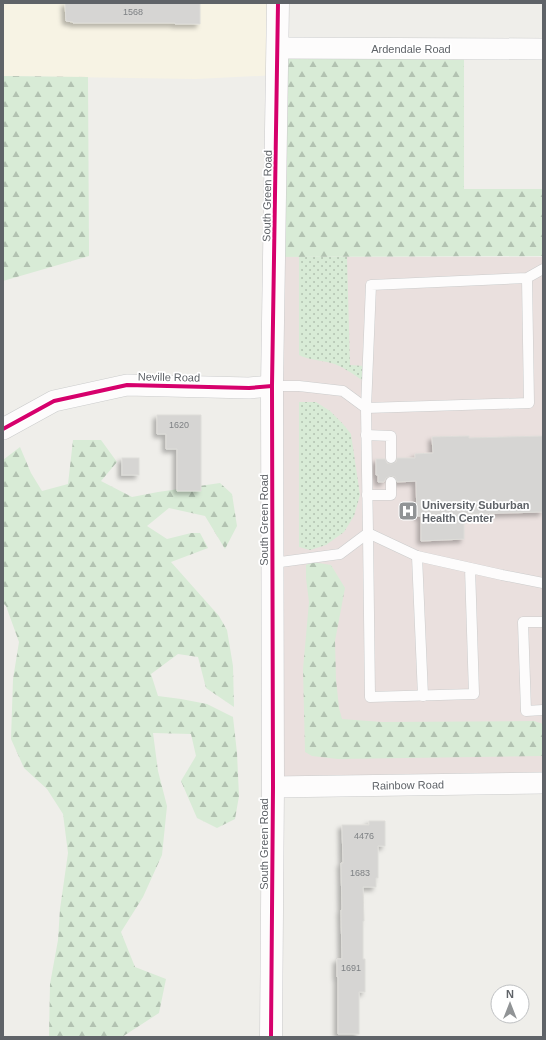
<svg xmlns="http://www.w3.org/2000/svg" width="546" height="1040" viewBox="0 0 546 1040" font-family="Helvetica,sans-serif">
  <defs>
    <pattern id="grass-dots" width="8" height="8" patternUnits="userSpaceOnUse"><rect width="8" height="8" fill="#d8ebd6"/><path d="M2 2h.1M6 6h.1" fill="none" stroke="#b2c2b1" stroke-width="1.8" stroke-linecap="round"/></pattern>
    <pattern id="forest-firs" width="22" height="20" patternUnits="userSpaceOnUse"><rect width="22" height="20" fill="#d8ebd6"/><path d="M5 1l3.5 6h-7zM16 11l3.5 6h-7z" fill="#b2c2b1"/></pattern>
    <filter id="shadow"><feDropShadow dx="-3.5" dy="3.5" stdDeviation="2" flood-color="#0004"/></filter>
  </defs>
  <rect width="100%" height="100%" fill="#efeeea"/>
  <path fill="#f7f3e4" d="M3 3H278V75L196 79 3 76Z"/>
  <path fill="#eae0de" d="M275 257H543V783L273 787Z"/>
  <g fill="url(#grass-dots)">
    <path d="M299 257H347L350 365 364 366 362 380C353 374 342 366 331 363 320 360 309 360 299 355Z"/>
    <path d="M299 402H316L330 411 343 424 351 434 360 495 354 516 344 532 326 545 310 550 299 547Z"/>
  </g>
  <g fill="url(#forest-firs)">
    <path d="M278 48 464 49V189H543V256L275 257Z"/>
    <path d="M3 76 88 77 89 256 3 281Z"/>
    <path d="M73 440H101L117 462 101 481 132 497 158 492 220 483 232 494 237 526 225 549 205 516 169 508 147 526 167 539 191 533H200L208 548 171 562 219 616 227 630 233 666 234 707 206 688 198 657 178 654 151 674 158 696 181 699 207 704 233 717 237 753 239 796 235 819 217 828 197 818 181 781 196 756 191 734 153 733 158 771 167 806 162 855 143 897 121 932 135 967 166 979 159 1013 122 1037H49L50 984 58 940 60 909 68 853 63 814 47 789 24 768 11 739 13 679 19 642 6 606 3 603V460L20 447 31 473 42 491 68 484Z"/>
    <path d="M313 562 331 565 345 588 335 641 336 679 339 708 342 719 382 722 534 721 543 724V756L338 759 312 756 305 752 303 669 309 602 306 578V565Z"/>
  </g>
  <g fill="#d6d5d3" stroke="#deddd9" filter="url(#shadow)">
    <path d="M65 3H200V24H175V23H73V22L66 21Z"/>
    <path d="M157 415H201V491H177V449H166V434H157Z"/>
    <path d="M469 436V438L543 436V512L464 514V539L421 541V516H417L416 481 397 482 395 477 391 476 386 478 384 482H378V475H376V459H385L387 463 391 464 396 462 397 458H415V454L433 453 432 437Z"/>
    <rect x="122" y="458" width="17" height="17"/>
    <path d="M369 821H385V846H378V878H376V887H363L364 921H363V959H365V992H359V1034H338V977H337V959H342L341 910H342L341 863H343L342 825H369Z"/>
  </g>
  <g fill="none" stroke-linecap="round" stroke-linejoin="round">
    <g stroke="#cbcccc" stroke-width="11">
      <g id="service">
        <path d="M527 278 529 403 366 408 371 285 527 278 543 269"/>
        <path d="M272 386H299L343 391 366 408 368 533 340 554 273 563"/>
        <path d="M366 435 391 436V458"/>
        <path d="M367 495H391V482"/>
        <path d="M417 556 423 696"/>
        <path d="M470 568 474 694 370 697 368 533 417 556 502 575 543 583"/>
        <path d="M543 622H523L526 711 543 710"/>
      </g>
    </g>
    <g stroke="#cbcccc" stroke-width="22">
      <g id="minor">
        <path d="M278 48 543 49"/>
        <path d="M3 429 54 401 127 385 249 388 272 386"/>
        <path d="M273 787 543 783"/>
      </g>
    </g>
    <g stroke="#cacacb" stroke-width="23">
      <path id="secondary" d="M271 1037 273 787 272 386 278 3"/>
    </g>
    <use href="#service" stroke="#fdfcfc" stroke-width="10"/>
    <use href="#minor" stroke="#fdfcfc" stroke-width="21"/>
    <use href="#secondary" stroke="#fdfcfc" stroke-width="22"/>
    <g stroke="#fff" stroke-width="6">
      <g id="cycleway">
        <path d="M3 429 54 401 127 385 249 388 272 386"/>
        <path d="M271 1037 273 787 272 386 278 3"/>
      </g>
    </g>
    <use href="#cycleway" stroke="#d6006c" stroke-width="4"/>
  </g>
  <defs>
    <g id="hospital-square" transform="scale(1)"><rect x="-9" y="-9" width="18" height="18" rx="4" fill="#919496" stroke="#fff"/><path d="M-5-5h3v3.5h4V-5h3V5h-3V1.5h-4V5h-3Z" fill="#fff"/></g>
  </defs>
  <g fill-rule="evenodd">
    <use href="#hospital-square" x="408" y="511"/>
  </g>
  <g text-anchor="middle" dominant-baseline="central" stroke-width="3.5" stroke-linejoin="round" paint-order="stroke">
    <g font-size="9" fill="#7e8184">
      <text x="133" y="12">1568</text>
      <text x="179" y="425">1620</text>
      <text x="364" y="836">4476</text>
      <text x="360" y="873">1683</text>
      <text x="351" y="968">1691</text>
    </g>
    <g font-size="11" fill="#5f6368" stroke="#fff">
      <text x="411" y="49">Ardendale Road</text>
      <text transform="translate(267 196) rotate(-89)">South Green Road</text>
      <text transform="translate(169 377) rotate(1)">Neville Road</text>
      <text transform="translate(264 520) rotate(-90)">South Green Road</text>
      <text transform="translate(408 785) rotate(-1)">Rainbow Road</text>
      <text transform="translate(264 844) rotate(-90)">South Green Road</text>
    </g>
    <g font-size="11" font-weight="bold" fill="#5f6368" stroke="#fff" text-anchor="start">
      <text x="422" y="505">University Suburban<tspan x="422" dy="13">Health Center</tspan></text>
    </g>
  </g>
  <rect width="546" height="1040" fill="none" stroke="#5f6368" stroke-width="8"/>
  <g transform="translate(510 1004)"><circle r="19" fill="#ffffff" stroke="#bfc1c3"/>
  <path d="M0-3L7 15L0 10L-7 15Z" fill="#919496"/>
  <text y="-6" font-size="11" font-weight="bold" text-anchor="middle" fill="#5f6368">N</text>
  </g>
</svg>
